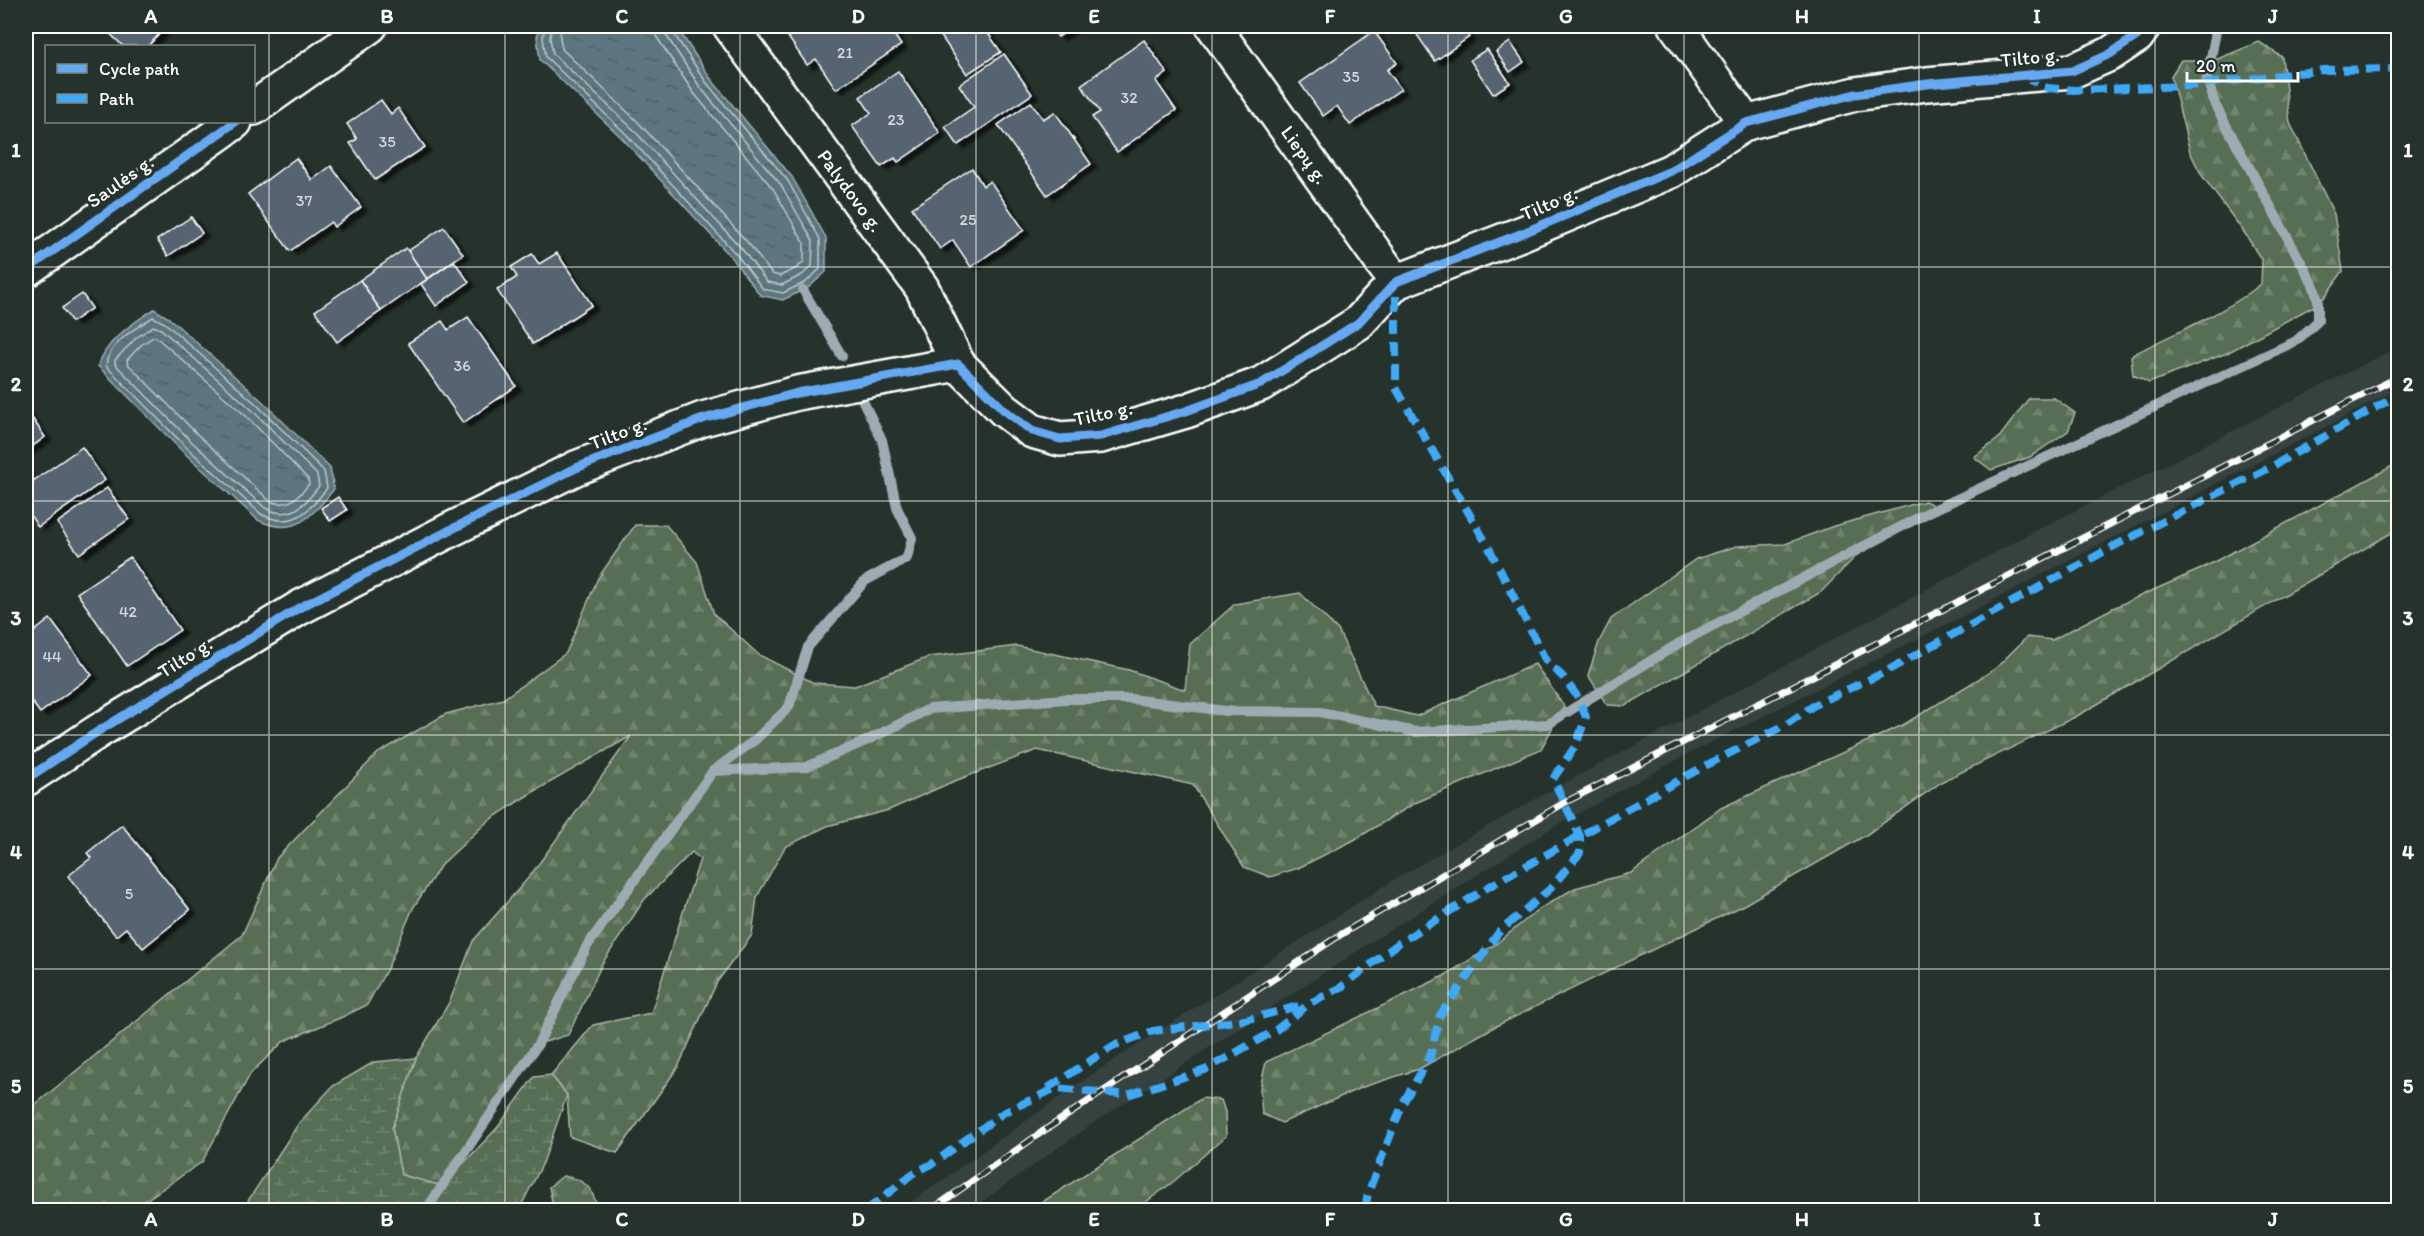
<svg xmlns="http://www.w3.org/2000/svg" width="2424" height="1236" viewBox="0 0 2424 1236" font-family="Itim,sans-serif">
  <defs>
    <pattern id="forest-firs" width="22" height="20" patternUnits="userSpaceOnUse" patternTransform="scale(1.5)"><rect width="22" height="20" fill="#576e53"/><path d="M5 1l3.5 6h-7zM16 11l3.5 6h-7z" fill="#70846d"/></pattern>
    <pattern id="wetland-marsh" width="20" height="14" patternUnits="userSpaceOnUse" patternTransform="scale(1.5)"><rect width="20" height="14" fill="#576e53"/><path d="M1 5h8M5 5V1M11 12h8M15 12V8" fill="none" stroke="#70846d"/></pattern>
    <pattern id="water-ripples" width="26" height="14" patternUnits="userSpaceOnUse" patternTransform="scale(1.5)"><rect width="26" height="14" fill="#5c757e"/><path d="M2 4q2-2 4 0t4 0M15 11q2-2 4 0t4 0" fill="none" stroke="#535e62"/></pattern>
    <filter id="shadow"><feDropShadow dx="6" dy="4" stdDeviation="1.5" flood-color="#0009"/></filter>
  </defs>
  <rect width="100%" height="100%" fill="#26332d"/>
  <filter id="ink" filterUnits="userSpaceOnUse"><feTurbulence type="fractalNoise" baseFrequency=".0167" numOctaves="2"/><feDisplacementMap in="SourceGraphic" scale="12" xChannelSelector="R" yChannelSelector="G"/><feConvolveMatrix kernelMatrix="1 2 1 2 8 2 1 2 1" color-interpolation-filters="sRGB"/></filter>
  <g filter="url(#ink)">
    <path fill="#344241" d="M2398 347V389L1969 613 1684 756 1553 827 1362 948 1086 1128 970 1210H900L1091 1075 1395 879 1539 797 2041 528Z"/>
    <g fill="url(#forest-firs)" stroke="#abb6a9" stroke-width="1.5">
      <path d="M2259 42 2282 57 2290 123 2334 214 2343 271 2321 302 2227 353 2149 383 2133 375 2131 356C2174 332 2223 315 2261 284L2262 261 2246 235 2201 174 2190 152 2171 76 2181 60H2215Z"/>
      <path d="M2029 398H2054L2075 413 2068 431 2030 457 1991 470 1974 457 1998 439Z"/>
      <path d="M2398 463V529L2077 716 1943 781 1866 835 1740 907 1494 1027 1419 1069 1360 1088 1282 1123 1262 1114 1260 1088 1266 1062 1444 976 1496 944 1539 909 1575 888 1631 873 1721 808 1903 725 1995 669 2027 637 2052 640 2113 608 2201 569Z"/>
      <path d="M1925 501 1931 504 1932 515 1857 555 1821 592 1625 706 1607 705 1588 675 1599 642 1611 619 1696 559 1737 546 1785 544 1834 526Z"/>
      <path d="M635 525H666L697 562 714 614 759 655 814 683 855 686 929 657 1017 646 1129 670 1185 690 1190 644 1235 604 1300 593 1338 630 1374 706 1417 716 1535 664 1564 706 1541 749 1415 803 1354 840 1298 868 1270 877 1244 867 1193 785 1037 750 952 782 889 810 827 826 785 847 757 897 752 935 717 982 678 1067 617 1153 570 1137 567 1095 551 1075 593 1025 651 1013 700 859 692 852 644 900 603 962 568 1035 538 1044 442 1186 401 1175 392 1128 416 1058 450 1001 473 941 530 876 631 736 528 795 488 821 441 865 413 908 388 967 367 1005 340 1018 284 1041 251 1073 202 1162 131 1210H26V1112L242 935 277 858 378 753 446 714 503 699 566 653 598 578Z"/>
      <path d="M1202 1098 1221 1100 1225 1112 1226 1136 1173 1182 1135 1210H1030Z"/>
      <path d="M563 1176C588 1180 591 1188 599 1210H554L549 1187Z"/>
    </g>
    <path fill="url(#wetland-marsh)" stroke="#abb6a9" stroke-width="1.5" d="M416 1058 392 1128 401 1175 442 1186 498 1127 534 1077 551 1075 567 1095 543 1163 522 1204 521 1210H242L299 1123 333 1086 374 1062Z"/>
    <g fill="url(#water-ripples)" stroke="#9dacb2" stroke-width="1.5">
      <path d="M539 26H676L711 79 792 177 826 238V272L809 287 783 300 760 295 732 258 622 138 540 60 537 37Z"/>
      <path d="M154 309 169 318 260 399 330 468 334 489C311 517 295 538 258 520L182 451 98 366C107 339 131 325 154 309Z"/>
    </g>
    <g fill="none" stroke-linecap="round" stroke-linejoin="round">
      <g stroke="#bec8cb" stroke-width="1.5">
        <path d="M545 26 543 38 546 57 626 134 736 254 763 289 783 293 806 282 820 269V239L788 181 706 82 672 31V26"/>
        <path d="M552 26 550 38 553 54 632 128 742 249 767 282 782 285 802 275 812 266 813 241 781 185 700 87 666 35 664 26"/>
        <path d="M561 26 560 38 562 49 638 122 748 243 772 274 780 276 797 268 804 261V243L774 190 693 92 658 39 655 26"/>
        <path d="M153 317 165 323 256 404 324 471 327 488C309 512 292 530 261 514L186 447 106 366C107 344 137 327 153 317Z"/>
        <path d="M153 326 161 329 251 409 317 475 319 486C304 506 291 521 265 508L191 441 115 364V360L136 338Z"/>
        <path d="M153 337H156L245 415 308 479 309 484C299 497 287 509 270 501L198 435 127 363V360L141 345Z"/>
      </g>
      <g stroke="#9dacb2" stroke-width="10">
        <path d="M803 290 842 356"/>
        <path d="M713 771 806 767 868 740 929 709 1066 699H1131L1226 711 1320 712 1416 732 1548 724 1678 644 1929 512 2296 341 2318 321V300L2313 284 2215 105 2207 78 2217 26"/>
        <path d="M426 1210 538 1044 587 946 713 771 755 740 789 707 808 647 865 581 907 558 912 538 897 508 882 440 860 395"/>
      </g>
    </g>
    <g fill="#566471" stroke="#fff" stroke-width="1.5" filter="url(#shadow)">
      <path d="M104 26H167L148 46H123L103 27Z"/>
      <path d="M792 26H888L901 45 836 89 816 59 807 65 784 31Z"/>
      <path d="M948 26H983L1001 52 967 74 938 32Z"/>
      <path d="M1050 26H1075L1058 37Z"/>
      <path d="M1411 26H1461L1469 37 1435 61Z"/>
      <path d="M1374 31 1397 63 1387 70 1401 89 1350 125 1337 106 1323 116 1300 83Z"/>
      <path d="M1144 40 1167 73 1156 81 1176 110 1117 152 1092 117 1100 112 1081 85Z"/>
      <path d="M1510 42 1524 62 1510 72 1496 52Z"/>
      <path d="M1487 49 1510 83 1493 94 1470 60Z"/>
      <path d="M1004 54 1032 94 958 145 945 127 974 107 959 85Z"/>
      <path d="M898 71 940 133 898 162 895 158 881 167 852 126 871 113 860 97Z"/>
      <path d="M381 100 391 114 398 108 425 147 375 180 350 143 357 139 347 124Z"/>
      <path d="M1031 102 1043 119 1055 112 1091 164 1047 195 998 125Z"/>
      <path d="M296 158 312 180 331 166 361 207 334 227 331 222 290 251 248 194Z"/>
      <path d="M972 168 983 186 990 181 1024 230 971 267 953 240 940 249 912 208Z"/>
      <path d="M191 217 202 233 168 256 157 240Z"/>
      <path d="M444 227 463 254 427 279 408 251Z"/>
      <path d="M406 248 427 279 381 311 360 280Z"/>
      <path d="M557 253 592 305 533 344 497 290 517 277 511 267 532 254 539 264Z"/>
      <path d="M454 261 469 282 436 306 421 284Z"/>
      <path d="M360 280 381 311 337 342 315 311Z"/>
      <path d="M82 294 92 308 72 322 62 308Z"/>
      <path d="M468 317 516 386 463 423 408 343 442 321 448 330Z"/>
      <path d="M26 409 45 437 26 451Z"/>
      <path d="M82 447 105 480 38 527 26 509V486Z"/>
      <path d="M107 488 129 519 79 554 57 523Z"/>
      <path d="M338 497 347 510 330 521 321 508Z"/>
      <path d="M130 557 180 630 127 666 77 593Z"/>
      <path d="M50 619 92 675 40 713 29 698 26 701V638Z"/>
      <path d="M122 825 190 910 143 948 126 928 116 936 68 876 91 858 87 853Z"/>
    </g>
    <g fill="none" stroke-linecap="round" stroke-linejoin="round">
      <g stroke="#fff" stroke-width="38">
        <g id="minor">
          <path id="s1" d="M730 26 922 288 958 364"/>
          <path id="s2" d="M1213 26 1396 282"/>
          <path d="M1676 26 1746 123"/>
          <path d="M254 108 370 26"/>
          <path d="M26 270 235 122"/>
          <path d="M26 779 97 732 299 608 450 530 576 468 703 419 797 393 958 364 1004 410 1032 431 1060 439 1101 436 1186 411 1261 384 1358 323 1396 282 1523 233 1671 171 1746 123 1855 94 1927 84 2072 71 2110 54 2137 36 2144 26"/>
        </g>
      </g>
      <use href="#minor" stroke="#26332d" stroke-width="33"/>
      <g stroke="#fff" stroke-width="7">
        <path id="rail" d="M931 1210 1042 1132 1340 935 1564 803 2398 377"/>
      </g>
      <use href="#rail" stroke="#26332d" stroke-width="4.5" stroke-dasharray="14" stroke-linecap="butt"/>
      <g stroke="#3fa9f5" stroke-width="8" stroke-dasharray="15 8" stroke-linecap="butt">
        <path d="M2024 76 2047 88 2074 90 2188 86 2324 70 2398 69"/>
        <path d="M1048 1088 1113 1046 1153 1031 1245 1020 1306 1004"/>
        <path d="M867 1210 912 1174 932 1164 1003 1113 1056 1088 1128 1095 1205 1070 1276 1030 1310 1003 1340 988 1399 943 1490 886 1701 768 1787 724 1816 704 1881 674 2118 544 2269 468 2398 395"/>
        <path d="M1365 1210 1368 1193 1403 1103 1430 1057 1440 1015 1499 932 1550 889 1580 853V836L1553 779 1576 745 1586 717 1577 696 1563 677 1546 661 1488 546 1396 388V282"/>
      </g>
      <g stroke="#26332d" stroke-width="13">
        <g id="cycleway">
          <path d="M26 270 235 122"/>
          <path d="M26 779 97 732 299 608 450 530 576 468 703 419 797 393 958 364 1004 410 1032 431 1060 439 1101 436 1186 411 1261 384 1358 323 1396 282 1523 233 1671 171 1746 123 1855 94 1927 84 2072 71 2110 54 2137 36 2144 26"/>
        </g>
      </g>
      <use href="#cycleway" stroke="#66a8f1" stroke-width="9"/>
    </g>
  </g>
  <path fill="none" stroke="#fff" stroke-width="1.5" stroke-opacity="0.55" d="M269 26V1210M505 26V1210M740 26V1210M976 26V1210M1212 26V1210M1448 26V1210M1684 26V1210M1919 26V1210M2155 26V1210M26 267H2398M26 501H2398M26 735H2398M26 969H2398"/>
  <g text-anchor="middle" dominant-baseline="central" stroke-width="6" stroke-linejoin="round" paint-order="stroke">
    <g font-size="16" fill="#d5d8dc">
      <text x="845" y="52">21</text>
      <text x="1351" y="76">35</text>
      <text x="1129" y="97">32</text>
      <text x="896" y="119">23</text>
      <text x="387" y="141">35</text>
      <text x="304" y="200">37</text>
      <text x="968" y="219">25</text>
      <text x="462" y="365">36</text>
      <text x="128" y="611">42</text>
      <text x="52" y="656">44</text>
      <text x="129" y="893">5</text>
    </g>
    <g font-size="20" fill="#fff" stroke="#26332d">
      <text transform="translate(2030 57) rotate(-6)">Tilto g.</text>
      <text stroke="none"><textPath href="#s2" startOffset="158">Liepų g.</textPath></text>
      <text transform="translate(120 181) rotate(-35)">Saulės g.</text>
      <text stroke="none"><textPath href="#s1" startOffset="204">Palydovo g.</textPath></text>
      <text transform="translate(1549 203) rotate(-23)">Tilto g.</text>
      <text transform="translate(1103 413) rotate(-12)">Tilto g.</text>
      <text transform="translate(618 433) rotate(-21)">Tilto g.</text>
      <text transform="translate(185 657) rotate(-32)">Tilto g.</text>
    </g>
  </g>
  <rect width="2424" height="1236" fill="none" stroke="#26332d" stroke-width="66"/>
  <rect x="45" y="45" width="210" height="78" fill="#26332d" stroke="#7d8581" stroke-width="1.5"/>
  <rect x="57" y="64" width="30" height="9" fill="#66a8f1" stroke="#7d8581" stroke-width="1.5"/>
  <text x="99" y="75" font-size="18" fill="#ffffff">Cycle path</text>
  <rect x="57" y="94" width="30" height="9" fill="#3fa9f5" stroke="#7d8581" stroke-width="1.5"/>
  <text x="99" y="105" font-size="18" fill="#ffffff">Path</text>
  <path d="M2187 72v9h111v-9" fill="none" stroke="#ffffff" stroke-width="3"/>
  <text x="2196" y="72" font-size="18" fill="#ffffff" stroke="#26332d" stroke-width="4.5" paint-order="stroke">20 m</text>
  <rect x="33" y="33" width="2358" height="1170" fill="none" stroke="#fff" stroke-width="2"/>
  <g font-size="20" text-anchor="middle" font-weight="bold" fill="#fff">
    <text x="151" y="23">A</text>
    <text x="387" y="23">B</text>
    <text x="622" y="23">C</text>
    <text x="858" y="23">D</text>
    <text x="1094" y="23">E</text>
    <text x="1330" y="23">F</text>
    <text x="1566" y="23">G</text>
    <text x="1802" y="23">H</text>
    <text x="2037" y="23">I</text>
    <text x="2273" y="23">J</text>
    <text x="16" y="157">1</text>
    <text x="2408" y="157">1</text>
    <text x="16" y="391">2</text>
    <text x="2408" y="391">2</text>
    <text x="16" y="625">3</text>
    <text x="2408" y="625">3</text>
    <text x="16" y="859">4</text>
    <text x="2408" y="859">4</text>
    <text x="16" y="1093">5</text>
    <text x="2408" y="1093">5</text>
    <text x="151" y="1226">A</text>
    <text x="387" y="1226">B</text>
    <text x="622" y="1226">C</text>
    <text x="858" y="1226">D</text>
    <text x="1094" y="1226">E</text>
    <text x="1330" y="1226">F</text>
    <text x="1566" y="1226">G</text>
    <text x="1802" y="1226">H</text>
    <text x="2037" y="1226">I</text>
    <text x="2273" y="1226">J</text>
  </g>
</svg>
